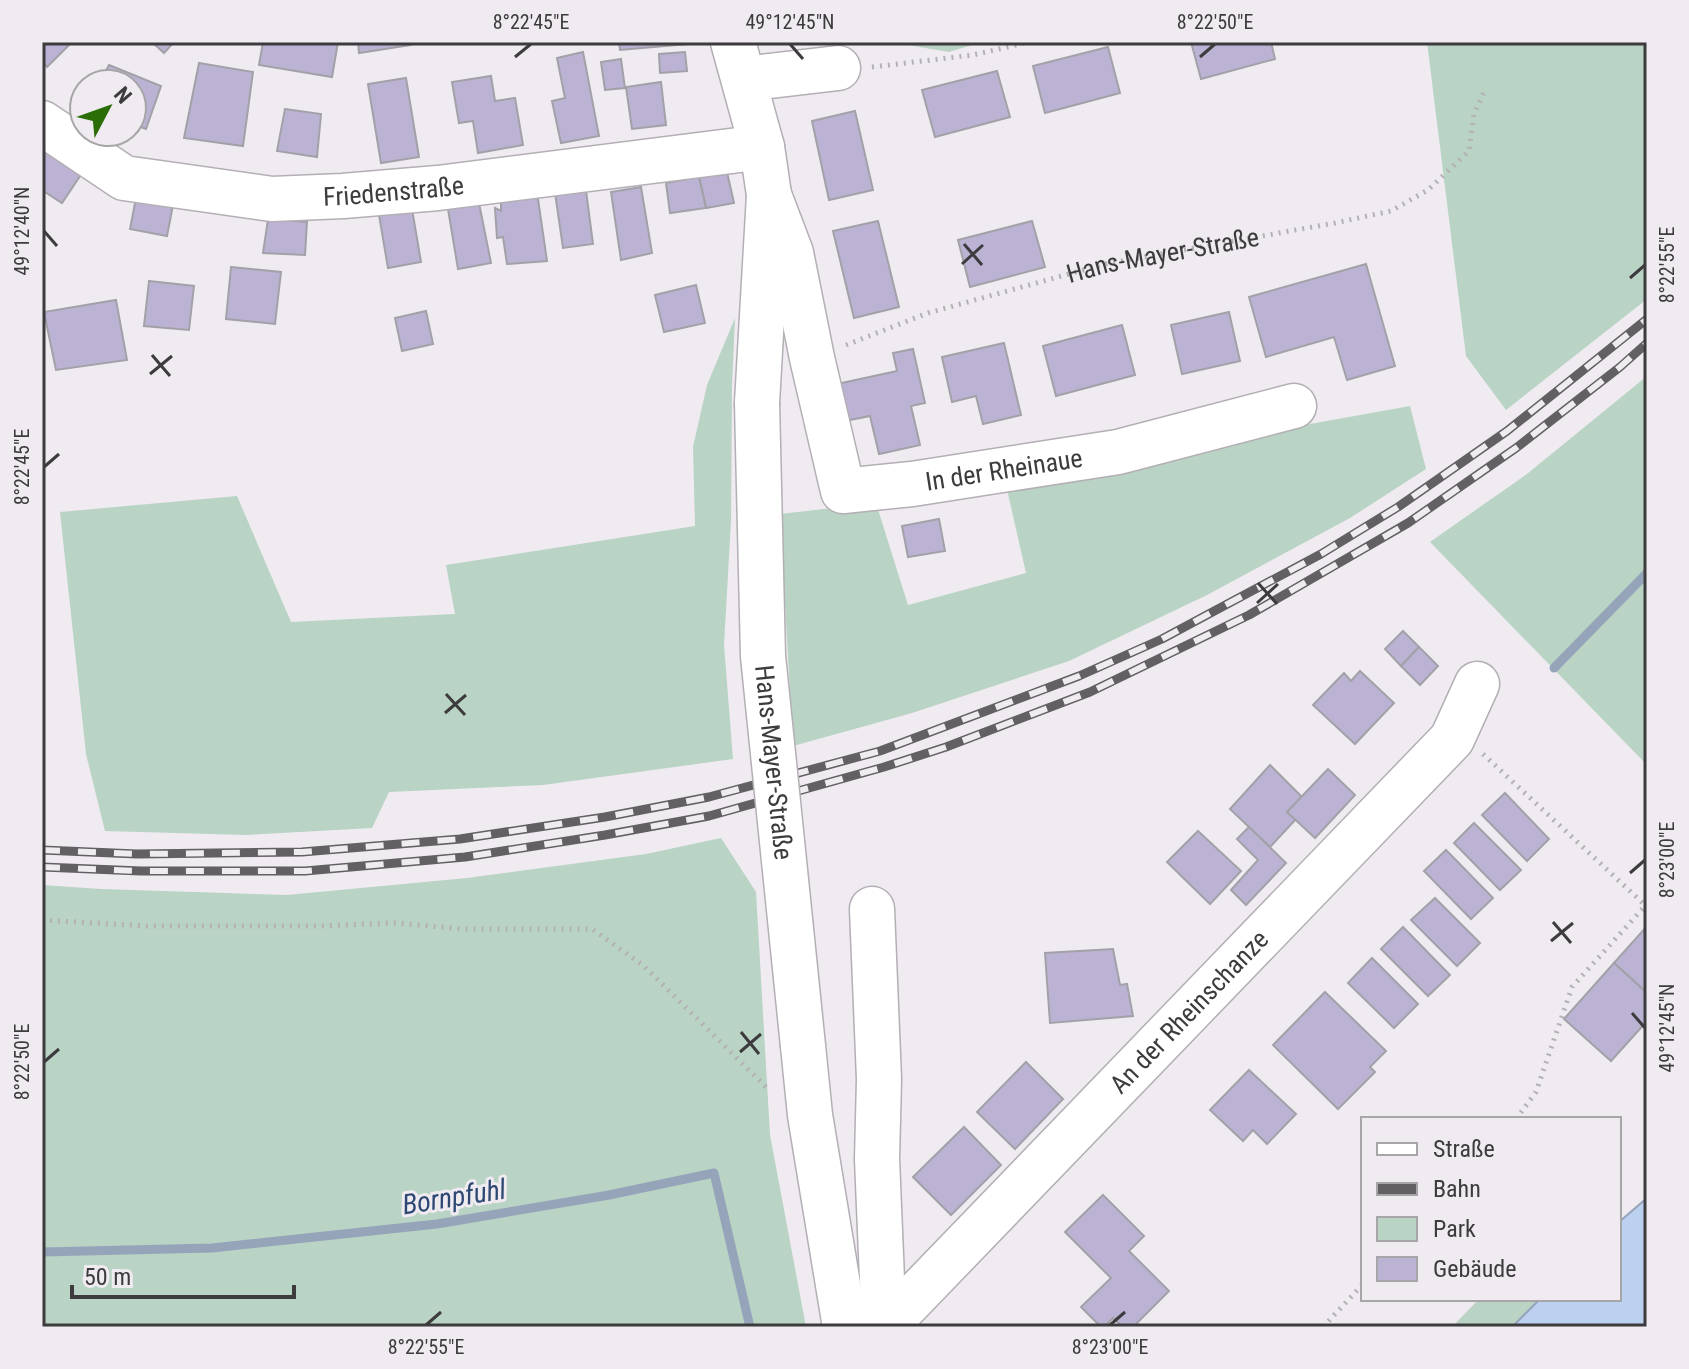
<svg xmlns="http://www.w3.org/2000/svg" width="1689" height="1369" viewBox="0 0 1689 1369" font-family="'Roboto Condensed',sans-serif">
  <rect width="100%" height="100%" fill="#efebf1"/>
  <g fill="#b9d3c5">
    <path d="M890 42H982L949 52Z"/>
    <path d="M1427 42H1647V299L1506 410 1466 356Z"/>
    <path d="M735 318 732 385 731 521 724 645 733 759 543 785 389 792 372 828 246 835 105 831 86 754 60 512 237 496 291 622 455 614 446 565 695 526 693 447 707 385Z"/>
    <path d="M1647 376V765L1430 542 1527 474Z"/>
    <path d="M1410 406 1426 469 1350 518 1207 595 1069 661 912 713 793 746 780 514 876 503 908 605 1026 573 1004 476 1221 440Z"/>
    <path d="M721 838 756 892 770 1135 806 1327H42V885L101 889 287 895 467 878 646 854Z"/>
    <path d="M1479 1299H1540L1512 1327H1452Z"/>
  </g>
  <path fill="#bcd1f0" stroke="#96a4ba" stroke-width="2" d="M1647 1198V1327H1512L1540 1299H1619V1222Z"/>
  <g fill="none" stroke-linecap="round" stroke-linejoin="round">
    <g stroke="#96a4ba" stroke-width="9">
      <path d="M1554 668 1647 573"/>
      <path d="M42 1252 212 1248 437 1224 609 1195 714 1173 750 1327"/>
    </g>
  </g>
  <g fill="#bcb3d4" stroke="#a3a1a8" stroke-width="2">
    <path d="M42 42H72L47 67 42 61Z"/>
    <path d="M152 42H174L164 53Z"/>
    <path d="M263 42H338L332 77 259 65Z"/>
    <path d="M358 42H410L411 45 359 53Z"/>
    <path d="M619 42H689L690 44 620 50Z"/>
    <path d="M1191 42H1271L1275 59 1201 79Z"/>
    <path d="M1108 47 1120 93 1045 113 1033 66Z"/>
    <path d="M583 52 599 136 561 143 552 101 565 98 557 58Z"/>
    <path d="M685 52 687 71 660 73 659 54Z"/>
    <path d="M621 59 625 88 605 90 601 62Z"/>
    <path d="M199 63 253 72 243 146 184 138Z"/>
    <path d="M109 65 161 86 146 129 132 124V84H99Z"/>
    <path d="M997 71 1010 117 935 137 922 90Z"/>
    <path d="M491 76 495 101 515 98 523 145 478 153 473 121 459 123 452 82Z"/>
    <path d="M406 78 419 157 381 163 368 84Z"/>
    <path d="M661 82 666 125 632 129 626 87Z"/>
    <path d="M285 109 321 114 317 157 277 151Z"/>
    <path d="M855 111 873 190 829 200 812 121Z"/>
    <path d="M47 150 82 173 62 203 42 190V158Z"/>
    <path d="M727 172 734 203 706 208 699 177Z"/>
    <path d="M699 177 706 208 670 213 666 183Z"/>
    <path d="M585 183 593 244 563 248 554 186Z"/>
    <path d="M641 187 652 253 621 260 611 192Z"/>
    <path d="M537 192 547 261 507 264 503 237 497 238 495 208 501 211V193Z"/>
    <path d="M136 198 173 205 167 236 130 229Z"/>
    <path d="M411 203 421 262 388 268 378 209Z"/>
    <path d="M479 203 491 263 458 269 448 209Z"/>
    <path d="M268 219 307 222 305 255 263 253Z"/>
    <path d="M878 221 899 307 854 318 833 231Z"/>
    <path d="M1032 221 1045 267 970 287 958 240Z"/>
    <path d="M1366 264 1395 366 1347 380 1334 337 1266 357 1249 297Z"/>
    <path d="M231 267 281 272 275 324 226 319Z"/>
    <path d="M149 281 194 286 189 330 144 326Z"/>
    <path d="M696 285 705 323 664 332 655 295Z"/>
    <path d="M116 300 127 360 56 370 44 312Z"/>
    <path d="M426 311 433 344 402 351 395 318Z"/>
    <path d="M1229 312 1240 361 1182 374 1171 325Z"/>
    <path d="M1122 325 1135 375 1056 396 1043 346Z"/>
    <path d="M1004 343 1021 415 983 424 976 396 952 402 942 357Z"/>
    <path d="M913 349 925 403 911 406 920 445 879 454 870 416 845 421 837 384 897 371 893 353Z"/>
    <path d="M939 519 945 551 908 557 902 526Z"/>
    <path d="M1403 631 1419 647 1401 666 1385 649Z"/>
    <path d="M1419 647 1438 666 1420 685 1401 666Z"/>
    <path d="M1360 671 1394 703 1355 744 1313 705 1344 673 1351 681Z"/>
    <path d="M1270 765 1302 797 1287 812 1296 819 1270 847 1230 809Z"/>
    <path d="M1328 769 1355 795 1315 838 1287 812Z"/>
    <path d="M1505 793 1549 839 1527 861 1482 815Z"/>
    <path d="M1474 823 1521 870 1500 890 1454 843Z"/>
    <path d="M1249 827 1286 863 1246 905 1231 890 1258 860 1237 839Z"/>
    <path d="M1198 831 1241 871 1210 904 1167 862Z"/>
    <path d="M1446 850 1493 898 1471 919 1424 871Z"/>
    <path d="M1435 898 1480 943 1457 966 1411 920Z"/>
    <path d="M1647 926V993L1614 963Z"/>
    <path d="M1403 927 1450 975 1428 996 1381 949Z"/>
    <path d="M1113 949 1120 985 1127 984 1133 1016 1050 1023 1045 953Z"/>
    <path d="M1372 958 1418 1004 1394 1028 1348 983Z"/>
    <path d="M1614 963 1647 993V1021L1611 1061 1564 1019Z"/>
    <path d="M1325 992 1386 1051 1370 1067 1375 1072 1338 1109 1273 1045Z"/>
    <path d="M1026 1062 1063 1099 1015 1149 977 1112Z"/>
    <path d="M1249 1070 1296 1114 1267 1144 1253 1130 1243 1141 1210 1110Z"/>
    <path d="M964 1127 1001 1165 951 1215 913 1177Z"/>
    <path d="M1103 1195 1144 1236 1129 1251 1169 1291 1133 1327H1123L1113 1318 1104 1327H1101L1081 1307 1111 1278 1065 1232Z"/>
  </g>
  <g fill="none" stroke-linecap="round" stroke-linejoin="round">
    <g stroke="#b3afb4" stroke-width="47">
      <g id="minor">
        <path d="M733 42 762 147 769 195 757 403"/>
        <path d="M744 79 838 68"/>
        <path id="s2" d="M42 123 124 178 272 199 343 196 438 188 762 147"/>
        <path id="s3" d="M769 195 791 253 812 358 843 491 912 484 1118 452 1294 406"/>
        <path d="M872 909 879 1079 877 1159 884 1327"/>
        <path d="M803 1046 810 1115 845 1327"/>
        <path id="s4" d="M885 1327 1452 739 1477 684"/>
      </g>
    </g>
    <g stroke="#b4b1b5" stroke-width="5" stroke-dasharray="2 6" stroke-linecap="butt">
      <path d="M872 67 973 55 1029 42"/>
      <path id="s1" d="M846 345 928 313 1105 264 1335 223 1391 211 1428 190 1469 151 1474 114 1484 92"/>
      <path d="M1483 754 1646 906"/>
      <path d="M42 920 146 926H319L395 923 463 929H592L644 966 770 1091"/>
      <path d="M1516 1119 1536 1092 1572 987 1646 905"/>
      <path d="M1323 1327 1363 1284"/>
    </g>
    <use href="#minor" stroke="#fff" stroke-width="44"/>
    <g stroke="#636063" stroke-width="9">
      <g id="rail">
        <path d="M42 850 137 854 302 852 460 839 605 817 709 797 880 751 1079 676 1162 639 1321 554 1398 507 1507 431 1647 319"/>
        <path d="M42 867 141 871H305L465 857 605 835 709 816 884 767 946 747 1090 692 1249 615 1408 523 1516 448 1620 367 1647 343"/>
      </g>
    </g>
    <use href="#rail" stroke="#efebf1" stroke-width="6" stroke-dasharray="18" stroke-linecap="butt"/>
    <g stroke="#b3afb4" stroke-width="47" stroke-linecap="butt">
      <g id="minor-bridge">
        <path id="s5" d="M757 403 763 656 803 1046"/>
      </g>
    </g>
    <use href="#minor-bridge" stroke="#fff" stroke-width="44"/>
  </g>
  <path fill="none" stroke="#3d3b3d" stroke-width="3" d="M790 44 803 59M515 57 531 44M1200 57 1215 44M44 231 57 246M964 244 982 265M962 264 983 245M1630 278 1645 265M152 355 170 376M150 374 172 356M44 467 59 454M1258 583 1277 604M1257 603 1278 584M446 694 465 715M445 713 466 695M1630 873 1645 860M1553 922 1571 943M1551 941 1573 923M1632 1013 1645 1028M741 1032 759 1054M740 1052 761 1034M44 1062 59 1049M426 1325 441 1312M1110 1325 1125 1312"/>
  <g text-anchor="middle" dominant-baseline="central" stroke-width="6" stroke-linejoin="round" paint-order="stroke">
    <g font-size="26" fill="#3d3b3d" stroke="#efebf1">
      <text stroke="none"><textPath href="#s2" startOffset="370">Friedenstraße</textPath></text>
      <text stroke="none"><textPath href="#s1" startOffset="330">Hans-Mayer-Straße</textPath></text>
      <text stroke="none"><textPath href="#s3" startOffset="468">In der Rheinaue</textPath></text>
      <text stroke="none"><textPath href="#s5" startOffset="360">Hans-Mayer-Straße</textPath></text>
      <text stroke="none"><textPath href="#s4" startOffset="438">An der Rheinschanze</textPath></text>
    </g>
    <g font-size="28" font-style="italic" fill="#2d4973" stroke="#efebf1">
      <text transform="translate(454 1197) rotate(-9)">Bornpfuhl</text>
    </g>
  </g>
  <rect width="1689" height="1369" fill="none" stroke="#efebf1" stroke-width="88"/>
  <rect x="1361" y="1117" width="260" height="184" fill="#efebf1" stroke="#a8a5a9" stroke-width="2"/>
  <rect x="1377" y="1143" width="40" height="12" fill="#ffffff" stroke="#a8a5a9" stroke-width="2"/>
  <text x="1433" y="1157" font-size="24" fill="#3d3b3d">Straße</text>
  <rect x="1377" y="1183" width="40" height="12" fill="#636063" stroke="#a8a5a9" stroke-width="2"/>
  <text x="1433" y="1197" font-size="24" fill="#3d3b3d">Bahn</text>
  <rect x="1377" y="1217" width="40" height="24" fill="#b9d3c5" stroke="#a8a5a9" stroke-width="2"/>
  <text x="1433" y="1237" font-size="24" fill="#3d3b3d">Park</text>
  <rect x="1377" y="1257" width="40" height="24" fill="#bcb3d4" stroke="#a8a5a9" stroke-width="2"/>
  <text x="1433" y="1277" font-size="24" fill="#3d3b3d">Gebäude</text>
  <g transform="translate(108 108) rotate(49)"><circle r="38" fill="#efebf1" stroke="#a8a5a9" stroke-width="2"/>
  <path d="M0-6L14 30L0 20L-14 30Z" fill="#2b6e08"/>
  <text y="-12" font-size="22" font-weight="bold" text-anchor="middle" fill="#3d3b3d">N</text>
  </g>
  <path d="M72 1285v12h222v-12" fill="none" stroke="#3d3b3d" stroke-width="4"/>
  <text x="84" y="1285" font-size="24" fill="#3d3b3d" stroke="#efebf1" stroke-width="6" paint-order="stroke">50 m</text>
  <rect x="44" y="44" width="1601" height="1281" fill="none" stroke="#3d3b3d" stroke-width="3"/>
  <g font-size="20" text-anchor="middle" fill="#3d3b3d">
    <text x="531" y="29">8°22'45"E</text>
    <text x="790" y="29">49°12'45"N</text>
    <text x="1215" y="29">8°22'50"E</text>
    <text transform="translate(22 231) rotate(-90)" y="7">49°12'40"N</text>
    <text transform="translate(1667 265) rotate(-90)" y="7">8°22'55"E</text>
    <text transform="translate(22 467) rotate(-90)" y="7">8°22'45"E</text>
    <text transform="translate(1667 860) rotate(-90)" y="7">8°23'00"E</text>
    <text transform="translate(1667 1028) rotate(-90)" y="7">49°12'45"N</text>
    <text transform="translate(22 1062) rotate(-90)" y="7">8°22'50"E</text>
    <text x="426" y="1354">8°22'55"E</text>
    <text x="1110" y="1354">8°23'00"E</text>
  </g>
</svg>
